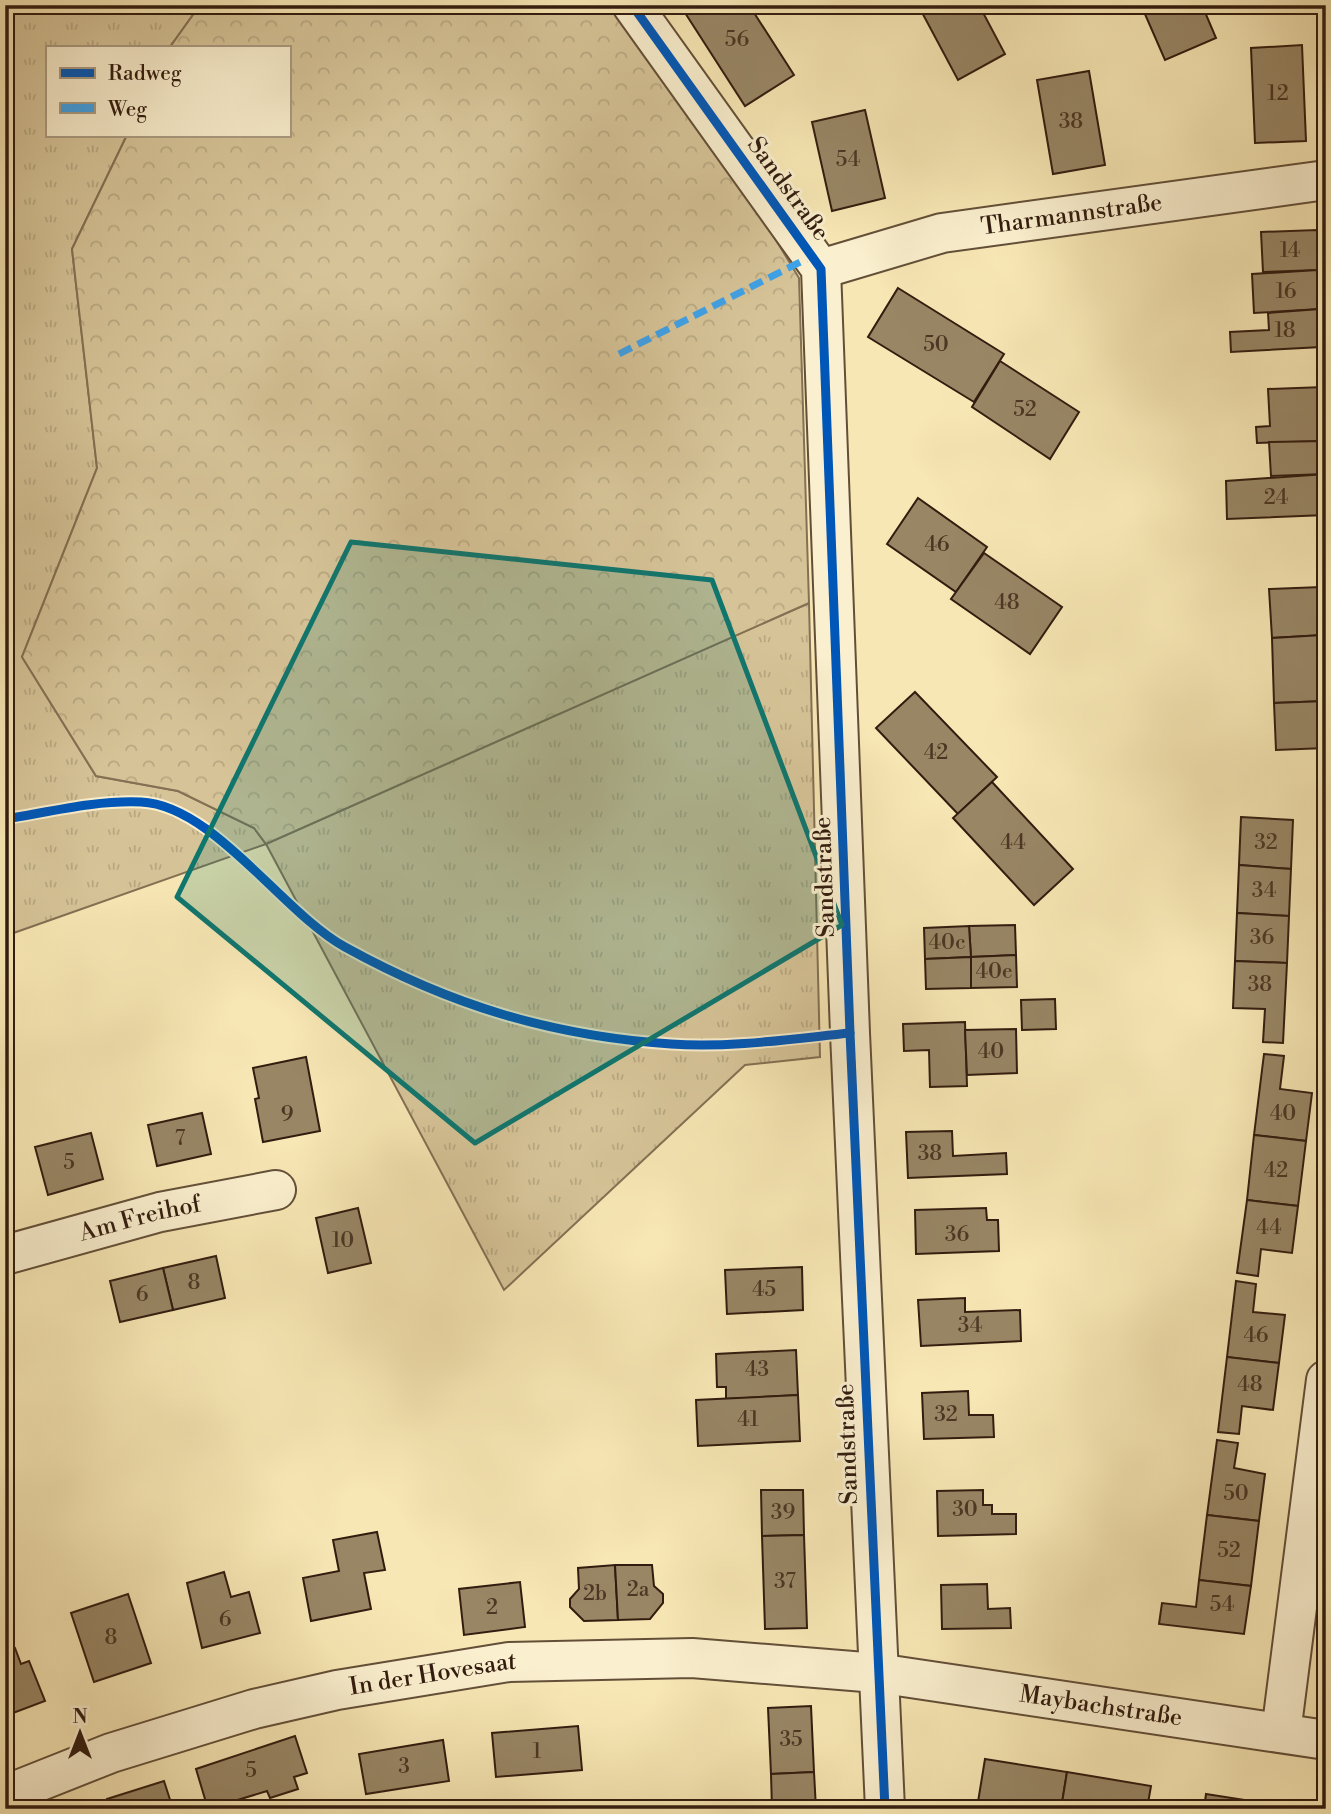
<svg xmlns="http://www.w3.org/2000/svg" width="1331" height="1814" viewBox="0 0 1331 1814" font-family="'Libre Bodoni',serif">
  <defs>
    <pattern id="grass-tufts" width="24" height="20" patternUnits="userSpaceOnUse" patternTransform="scale(1.75)"><rect width="24" height="20" fill="#d6c498"/><path d="M3 7l-1-3M5 7V3M7 7l1-3M15 17l-1-3M17 17v-4M19 17l1-3" fill="none" stroke="#b8a882"/></pattern>
    <pattern id="forest-crowns" width="20" height="18" patternUnits="userSpaceOnUse" patternTransform="scale(1.75)"><rect width="20" height="18" fill="#d6c498"/><path d="M2 6a3 3 0 1 1 6 0M12 15a3 3 0 1 1 6 0" fill="none" stroke="#b8a882"/></pattern>
  </defs>
  <rect width="100%" height="100%" fill="#f7e7b4"/>
  <filter id="stains"><feTurbulence type="fractalNoise" baseFrequency=".00286" numOctaves="4"/><feColorMatrix values="0 0 0 0 .2 0 0 0 0 .09 0 0 0 0 .02 0 0 0 .5 -.17"/></filter>
  <radialGradient id="worn" r=".72"><stop offset=".6" stop-color="#630" stop-opacity="0"/><stop offset="1" stop-color="#630" stop-opacity=".3"/></radialGradient>
  <path fill="url(#grass-tufts)" stroke="#847054" stroke-width="2" d="M5 5H200L170 47H47V135H127L72 249 97 468 22 657 96 776 178 791 254 828 266 844 809 603 820 1057 745 1065 504 1290 266 844 5 936Z"/>
  <path fill="url(#forest-crowns)" stroke="#847054" stroke-width="2" d="M200 5H609L762 217 799 278 809 603 266 844 254 828 178 791 96 776 22 657 97 468 72 249 127 135H289V47H170Z"/>
  <g fill="#988665" stroke="#321c0f" stroke-width="2">
    <path d="M680 5H749L794 75 745 106Z"/>
    <path d="M918 5H979L1005 54 958 80Z"/>
    <path d="M1141 5H1202L1216 38 1165 60Z"/>
    <path d="M1302 45 1306 141 1255 143 1251 48Z"/>
    <path d="M1089 71 1105 165 1053 174 1037 80Z"/>
    <path d="M865 110 885 198 832 211 812 122Z"/>
    <path d="M1317 230 1318 270 1263 272 1261 232Z"/>
    <path d="M1318 270 1320 309 1254 313 1252 274Z"/>
    <path d="M898 288 1004 354 974 402 868 337Z"/>
    <path d="M1320 309 1321 347 1231 352 1230 332 1269 330 1268 313Z"/>
    <path d="M1000 361 1079 412 1050 459 972 407Z"/>
    <path d="M1324 387 1326 441 1257 443 1256 427 1270 426 1268 389Z"/>
    <path d="M1326 441V474L1271 476 1269 442Z"/>
    <path d="M1326 474V515L1227 519 1226 481Z"/>
    <path d="M918 498 987 547 956 592 887 544Z"/>
    <path d="M984 553 1062 607 1030 654 951 599Z"/>
    <path d="M1321 587 1323 635 1272 638 1269 589Z"/>
    <path d="M1323 635 1326 701 1274 703 1272 638Z"/>
    <path d="M915 692 997 777 958 814 876 728Z"/>
    <path d="M1326 701V748L1276 750 1274 703Z"/>
    <path d="M992 782 1073 869 1034 905 953 818Z"/>
    <path d="M1241 817 1293 820 1291 869 1239 865Z"/>
    <path d="M1239 865 1291 869 1289 916 1237 913Z"/>
    <path d="M1237 913 1289 916 1287 963 1235 961Z"/>
    <path d="M1015 925 1016 955 971 957 969 926Z"/>
    <path d="M969 926 971 957 925 959 924 928Z"/>
    <path d="M1016 955 1017 987 971 988V957Z"/>
    <path d="M971 957V988L926 989 925 959Z"/>
    <path d="M1235 961 1287 963 1283 1043 1263 1042 1265 1009 1233 1008Z"/>
    <path d="M1055 999 1056 1029 1022 1030 1021 1000Z"/>
    <path d="M965 1022 967 1086 930 1087 929 1050 904 1051 903 1024Z"/>
    <path d="M1016 1029 1017 1073 967 1075 965 1030Z"/>
    <path d="M1264 1054 1284 1056 1280 1089 1312 1093 1306 1141 1254 1135Z"/>
    <path d="M306 1057 320 1131 263 1142 255 1099 259 1098 253 1068Z"/>
    <path d="M202 1113 211 1154 157 1166 148 1125Z"/>
    <path d="M952 1131 953 1156 1006 1153 1007 1174 908 1178 906 1132Z"/>
    <path d="M91 1133 103 1179 48 1195 35 1147Z"/>
    <path d="M1254 1135 1306 1141 1298 1206 1247 1200Z"/>
    <path d="M1247 1200 1298 1206 1292 1253 1261 1249 1258 1276 1237 1273Z"/>
    <path d="M358 1208 371 1263 328 1273 316 1218Z"/>
    <path d="M986 1208 987 1220H998L999 1251 916 1254 915 1210Z"/>
    <path d="M216 1256 225 1298 173 1310 163 1268Z"/>
    <path d="M802 1267 803 1310 727 1314 725 1270Z"/>
    <path d="M163 1268 173 1310 120 1322 110 1281Z"/>
    <path d="M1236 1281 1256 1284 1253 1312 1285 1315 1279 1363 1227 1357Z"/>
    <path d="M965 1298V1312L1020 1310 1021 1341 921 1346 918 1300Z"/>
    <path d="M796 1350 798 1395 726 1399V1387H717L716 1354Z"/>
    <path d="M1227 1357 1279 1363 1273 1410 1242 1406 1239 1434 1218 1432Z"/>
    <path d="M968 1391 969 1415H993L994 1437 924 1439 922 1393Z"/>
    <path d="M798 1395 800 1441 698 1446 696 1400Z"/>
    <path d="M1217 1440 1238 1443 1234 1468 1265 1474 1259 1521 1207 1515Z"/>
    <path d="M761 1490H803L804 1535 762 1536Z"/>
    <path d="M983 1490V1505H992V1514H1016V1534L938 1536 937 1491Z"/>
    <path d="M1207 1515 1259 1521 1251 1586 1199 1580Z"/>
    <path d="M377 1532 385 1570 364 1573 371 1609 311 1621 303 1578 339 1571 333 1540Z"/>
    <path d="M804 1535 807 1628 765 1629 762 1536Z"/>
    <path d="M615 1565 618 1620 584 1621 570 1607V1599L579 1589 578 1568Z"/>
    <path d="M615 1565H652L654 1586 663 1594V1603L650 1619 618 1620Z"/>
    <path d="M224 1572 231 1597 249 1592 260 1633 202 1648 187 1583Z"/>
    <path d="M1199 1580 1251 1586 1244 1634 1159 1624 1162 1603 1196 1607Z"/>
    <path d="M520 1582 525 1627 464 1635 459 1589Z"/>
    <path d="M987 1584 988 1609 1010 1608 1011 1628 942 1629 941 1585Z"/>
    <path d="M128 1594 151 1663 94 1682 71 1613Z"/>
    <path d="M15 1648 21 1664 29 1661 45 1701 5 1716V1652Z"/>
    <path d="M811 1706 814 1772 771 1774 768 1708Z"/>
    <path d="M578 1726 582 1770 496 1777 492 1733Z"/>
    <path d="M295 1736 307 1773 294 1777 298 1789 270 1798 267 1791 208 1809 196 1769Z"/>
    <path d="M443 1740 449 1781 366 1794 359 1754Z"/>
    <path d="M985 1759 1067 1772 1061 1809 977 1808Z"/>
    <path d="M814 1772 816 1809H772L771 1774Z"/>
    <path d="M1067 1772 1151 1786 1147 1809H1061Z"/>
    <path d="M164 1781 173 1809H110L107 1799Z"/>
    <path d="M1206 1794 1290 1807 1204 1809Z"/>
  </g>
  <g fill="none" stroke-linecap="round" stroke-linejoin="round">
    <g stroke="#634f38" stroke-width="42">
      <g id="minor">
        <path d="M632 5 821 269 850 1033 885 1809"/>
        <path id="s1" d="M821 269 942 233 1326 180"/>
        <path id="s2" d="M5 1255 160 1212 276 1190"/>
        <path d="M1281 1733 1326 1380"/>
        <path id="s3" d="M5 1795 111 1753 254 1709 337 1690 509 1662 692 1658 877 1673 1326 1740"/>
      </g>
    </g>
    <use href="#minor" stroke="#faefce" stroke-width="38"/>
    <path stroke="#3ea2ea" stroke-width="7" stroke-dasharray="14 7" stroke-linecap="butt" d="M619 354 812 256"/>
    <g stroke="#faefce" stroke-width="13">
      <g id="cycleway">
        <path d="M632 5 821 269 850 1033 885 1809"/>
        <path d="M5 819C49 812 96 800 141 802 213 805 283 913 345 947 450 1005 551 1036 671 1044 730 1048 791 1039 850 1033"/>
      </g>
    </g>
    <use href="#cycleway" stroke="#0057b8" stroke-width="9"/>
  </g>
  <path fill="#0f766e" fill-opacity="0.2" stroke="#0f766e" stroke-width="5" stroke-linejoin="round" d="M351 542 712 580 842 925 475 1143 177 897Z"/>
  <g text-anchor="middle" dominant-baseline="central" stroke-width="6" stroke-linejoin="round" paint-order="stroke">
    <g font-size="21" fill="#4c3624">
      <text x="737" y="40">56</text>
      <text x="1278" y="94">12</text>
      <text x="1071" y="122">38</text>
      <text x="848" y="160">54</text>
      <text x="1290" y="251">14</text>
      <text x="1286" y="292">16</text>
      <text x="1285" y="331">18</text>
      <text x="936" y="345">50</text>
      <text x="1025" y="410">52</text>
      <text x="1276" y="498">24</text>
      <text x="937" y="545">46</text>
      <text x="1007" y="603">48</text>
      <text x="936" y="753">42</text>
      <text x="1013" y="843">44</text>
      <text x="1266" y="843">32</text>
      <text x="1264" y="891">34</text>
      <text x="1262" y="938">36</text>
      <text x="947" y="943">40c</text>
      <text x="994" y="972">40e</text>
      <text x="1260" y="985">38</text>
      <text x="991" y="1052">40</text>
      <text x="1283" y="1114">40</text>
      <text x="287" y="1115">9</text>
      <text x="180" y="1139">7</text>
      <text x="930" y="1154">38</text>
      <text x="69" y="1163">5</text>
      <text x="1276" y="1171">42</text>
      <text x="1269" y="1228">44</text>
      <text x="957" y="1235">36</text>
      <text x="343" y="1241">10</text>
      <text x="194" y="1283">8</text>
      <text x="764" y="1290">45</text>
      <text x="142" y="1295">6</text>
      <text x="970" y="1326">34</text>
      <text x="1256" y="1336">46</text>
      <text x="757" y="1370">43</text>
      <text x="1250" y="1385">48</text>
      <text x="946" y="1415">32</text>
      <text x="748" y="1420">41</text>
      <text x="1236" y="1494">50</text>
      <text x="965" y="1510">30</text>
      <text x="783" y="1513">39</text>
      <text x="1229" y="1551">52</text>
      <text x="785" y="1582">37</text>
      <text x="638" y="1590">2a</text>
      <text x="595" y="1594">2b</text>
      <text x="1222" y="1605">54</text>
      <text x="492" y="1608">2</text>
      <text x="225" y="1620">6</text>
      <text x="111" y="1638">8</text>
      <text x="791" y="1740">35</text>
      <text x="537" y="1752">1</text>
      <text x="404" y="1767">3</text>
      <text x="251" y="1771">5</text>
    </g>
    <g font-size="24" fill="#321c0f" stroke="#faefce">
      <text transform="translate(788 189) rotate(54)">Sandstraße</text>
      <text stroke="none"><textPath href="#s1" startOffset="257">Tharmannstraße</textPath></text>
      <text transform="translate(825 877) rotate(-92)">Sandstraße</text>
      <text stroke="none"><textPath href="#s2" startOffset="140">Am Freihof</textPath></text>
      <text transform="translate(848 1444) rotate(-92)">Sandstraße</text>
      <text stroke="none"><textPath href="#s3" startOffset="446">In der Hovesaat</textPath></text>
      <text stroke="none"><textPath href="#s3" startOffset="1118">Maybachstraße</textPath></text>
    </g>
  </g>
  <rect width="1331" height="1814" fill="none" stroke="#f7e7b4" stroke-width="28"/>
  <rect x="7" y="7" width="1317" height="1800" fill="none" stroke="#321c0f" stroke-width="3.5"/>
  <rect x="14" y="14" width="1303" height="1786" fill="none" stroke="#321c0f" stroke-width="2"/>
  <rect x="46" y="46" width="245" height="91" fill="#faefce" stroke="#aa9b82" stroke-width="2"/>
  <rect x="60" y="68" width="35" height="10" fill="#0057b8" stroke="#aa9b82" stroke-width="2"/>
  <text x="108" y="80" font-size="21" fill="#321c0f">Radweg</text>
  <rect x="60" y="103" width="35" height="10" fill="#3ea2ea" stroke="#aa9b82" stroke-width="2"/>
  <text x="108" y="116" font-size="21" fill="#321c0f">Weg</text>
  <g transform="translate(80 1733)" stroke="#faefce" stroke-width="5" paint-order="stroke">
  <path d="M0-5L12 26L0 18L-12 26Z" fill="#321c0f"/>
  <text y="-10" font-size="19" font-weight="bold" text-anchor="middle" fill="#321c0f">N</text>
  </g>
  <rect width="100%" height="100%" filter="url(#stains)"/>
  <rect width="100%" height="100%" fill="url(#worn)"/>
</svg>
